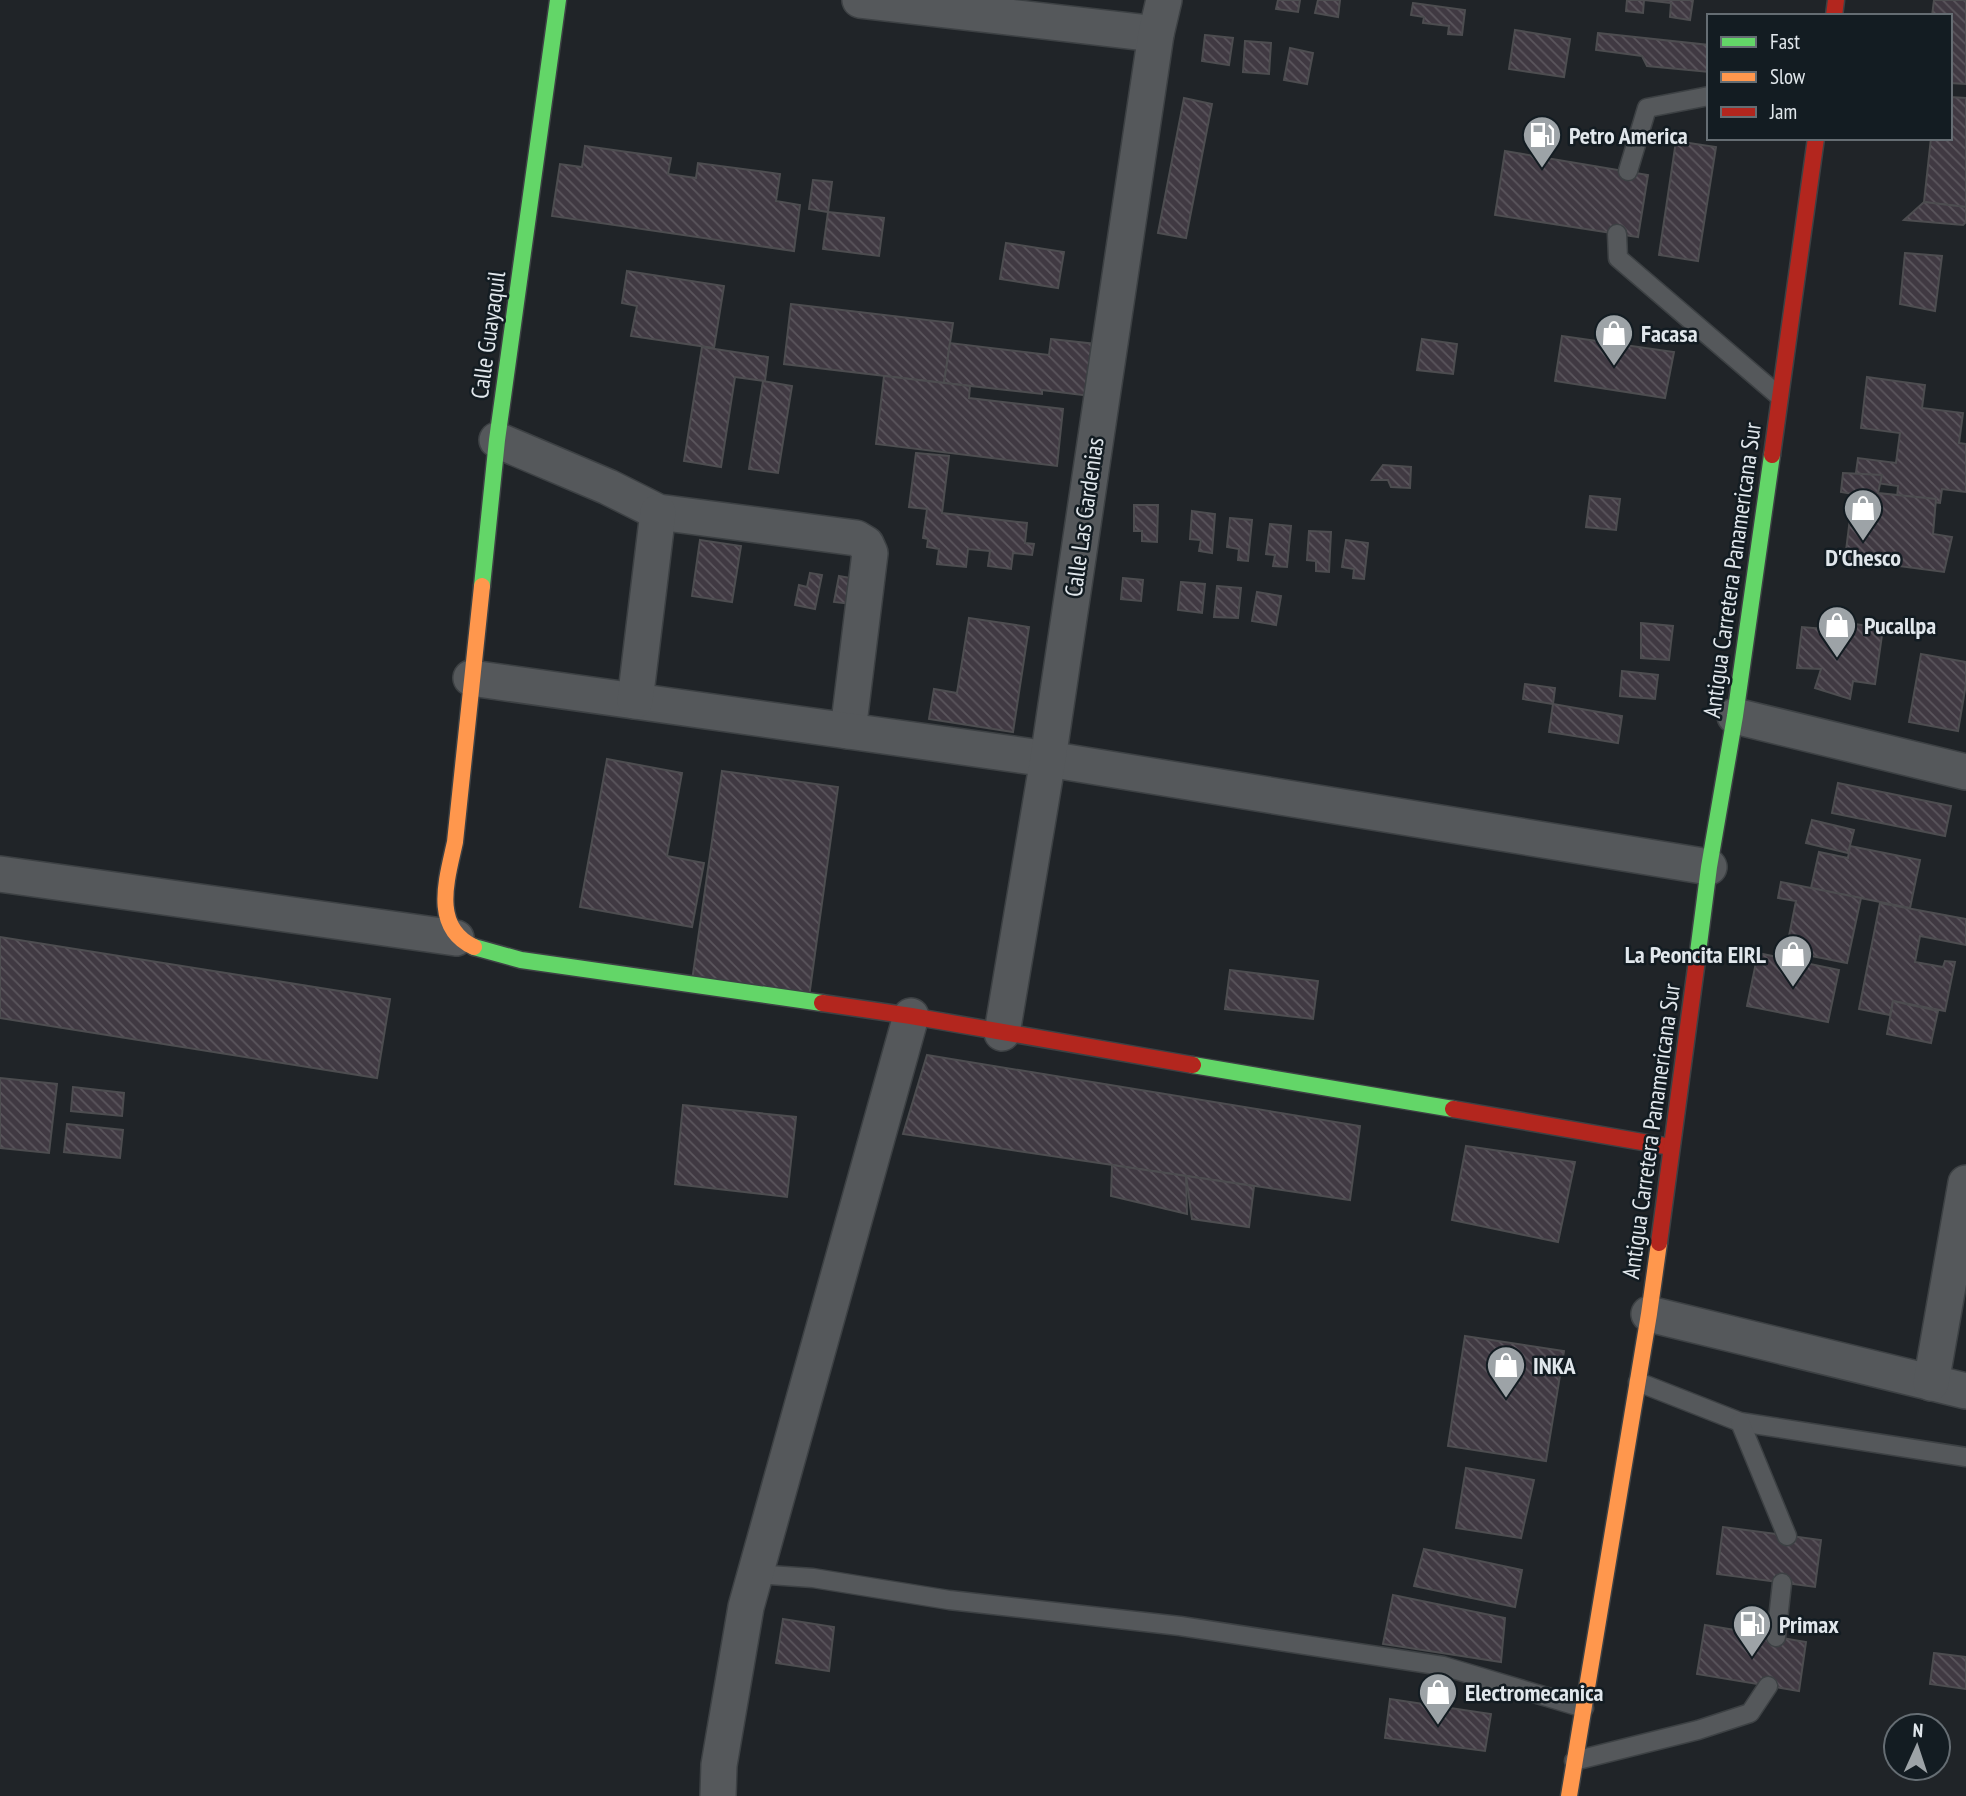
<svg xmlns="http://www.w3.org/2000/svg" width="1966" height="1796" viewBox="0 0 1966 1796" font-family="'PT Sans Narrow',sans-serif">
  <defs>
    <pattern id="building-back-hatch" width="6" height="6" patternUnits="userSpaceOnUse" patternTransform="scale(1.75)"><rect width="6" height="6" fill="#403942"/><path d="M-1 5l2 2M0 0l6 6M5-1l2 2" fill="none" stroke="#5b565d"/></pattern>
  </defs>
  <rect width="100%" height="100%" fill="#202428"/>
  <g fill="url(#building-back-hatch)" stroke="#4d4d50" stroke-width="2">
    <path d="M1278 0H1300L1298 12 1276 9Z"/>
    <path d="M1318 0H1340L1338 17 1315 13Z"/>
    <path d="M1627 0H1693L1690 20 1670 17 1671 3 1644 0 1643 13 1626 11Z"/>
    <path d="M1934 0H1966V84L1950 83V16H1932Z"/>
    <path d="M1413 3 1465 10 1462 35 1448 34 1449 26 1423 23 1424 17 1411 15Z"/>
    <path d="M1515 30 1570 39 1564 77 1509 69Z"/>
    <path d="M1598 33 1709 45V72L1647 66 1642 56 1596 50Z"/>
    <path d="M1205 35 1233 38 1229 65 1202 61Z"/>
    <path d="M1245 41 1271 43 1269 74 1243 72Z"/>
    <path d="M1290 48 1313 53 1307 84 1284 80Z"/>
    <path d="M1950 97 1966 98V207L1924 202 1931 138H1950Z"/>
    <path d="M1184 98 1212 104 1186 238 1158 233Z"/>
    <path d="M1676 141 1716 147 1698 261 1659 255Z"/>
    <path d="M585 146 671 158 668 174 696 178 698 163 780 174 776 201 800 205 794 251 552 216 560 164 582 167Z"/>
    <path d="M1505 151 1648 175 1638 237 1495 215Z"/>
    <path d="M813 180 832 182 828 212 809 209Z"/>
    <path d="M1924 202 1966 207V222L1963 225 1904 220Z"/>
    <path d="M828 212 884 218 879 256 823 249Z"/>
    <path d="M1006 243 1064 252 1058 288 1000 279Z"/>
    <path d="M1905 253 1942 256 1935 311 1900 304Z"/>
    <path d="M627 271 724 286 714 348 631 336 637 306 622 303Z"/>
    <path d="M791 304 953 323 944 383 784 364Z"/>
    <path d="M1562 336 1674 352 1665 398 1555 381Z"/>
    <path d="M1051 339 1096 344 1090 396 1042 390V394L944 383 950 343 1049 355Z"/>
    <path d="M1422 339 1457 344 1453 374 1417 370Z"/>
    <path d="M702 347 768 357 765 381 735 377 721 467 684 461Z"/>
    <path d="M884 376 970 386 969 398 1063 409 1057 466 876 444Z"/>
    <path d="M1867 377 1925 385 1922 408 1963 413 1959 443 1966 444V492L1942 489 1940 503 1897 498 1898 486 1855 480 1858 458 1896 463 1900 433 1861 428Z"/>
    <path d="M763 381 792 386 778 473 749 469Z"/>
    <path d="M916 453 949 456 942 513 1027 523 1025 543 1034 544 1032 555 1013 553 1011 569 988 566 990 551 968 549 966 567 937 564 939 549 927 547 928 539 923 538 927 509 909 507Z"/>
    <path d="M1383 465 1411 467 1410 488 1391 487 1388 480H1372Z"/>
    <path d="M1843 473 1882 475 1878 493 1936 499 1933 534 1952 537 1944 572 1845 559 1853 494 1841 492Z"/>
    <path d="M1590 496 1620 499 1616 530 1586 527Z"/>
    <path d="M1134 505H1158L1157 542 1142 541V531H1134Z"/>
    <path d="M1192 511 1215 514 1212 553 1199 551 1201 540 1190 539Z"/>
    <path d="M1230 518 1252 520 1248 561 1238 560 1239 549 1227 547Z"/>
    <path d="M1270 524 1291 526 1287 567 1273 566 1275 555 1266 554Z"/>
    <path d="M1309 531 1331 532 1329 572 1316 571V561L1307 560Z"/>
    <path d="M700 540 741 546 732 602 692 596Z"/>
    <path d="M1346 540 1368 543 1364 579 1353 578 1354 569 1342 567Z"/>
    <path d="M810 573 822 575 815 609 795 605 799 585 807 587Z"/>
    <path d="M839 576 856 579 851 604 834 602Z"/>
    <path d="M1123 578 1143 580 1141 601 1121 599Z"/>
    <path d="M1181 582 1205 584 1202 613 1178 610Z"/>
    <path d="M1217 586 1241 588 1238 618 1214 617Z"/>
    <path d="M1257 592 1281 596 1276 625 1252 621Z"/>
    <path d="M969 618 1029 627 1013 732 929 719 934 689 957 693Z"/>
    <path d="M1827 620 1883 628 1875 684 1853 681 1850 699 1815 688 1821 669 1797 668 1802 627 1825 629Z"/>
    <path d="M1641 623 1673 626 1669 660 1641 658Z"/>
    <path d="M1921 654 1966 662V684L1958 731 1909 722Z"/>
    <path d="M1622 671 1658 675 1655 699 1620 696Z"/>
    <path d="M1525 684 1555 688 1553 704 1523 699Z"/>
    <path d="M1553 704 1622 716 1618 743 1549 732Z"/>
    <path d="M607 759 682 773 667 856 704 863 692 927 580 907Z"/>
    <path d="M722 771 838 787 809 997 692 981Z"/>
    <path d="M1838 783 1951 806 1945 836 1832 813Z"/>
    <path d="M1812 820 1854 830 1848 853 1806 843Z"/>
    <path d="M1850 846 1920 860 1910 908 1811 888 1819 852 1848 858Z"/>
    <path d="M1781 882 1861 898 1847 963 1786 951 1796 901 1778 898Z"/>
    <path d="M1880 903 1966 919V945L1920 936 1915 962 1943 967 1945 961 1955 962 1945 1011 1893 1001 1890 1015 1859 1009Z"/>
    <path d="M0 937 390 999 377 1078 0 1018Z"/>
    <path d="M1758 953 1839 970 1828 1022 1747 1006Z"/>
    <path d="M1230 970 1318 981 1313 1019 1225 1009Z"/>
    <path d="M1893 1001 1938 1011 1931 1043 1887 1034Z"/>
    <path d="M927 1055 1360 1126 1350 1200 903 1134Z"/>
    <path d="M0 1078 57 1084 49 1153 0 1148Z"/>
    <path d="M73 1087 124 1093 122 1116 71 1111Z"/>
    <path d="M683 1105 796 1117 787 1197 675 1184Z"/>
    <path d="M67 1124 123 1130 120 1158 64 1152Z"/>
    <path d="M1466 1146 1575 1162 1558 1242 1452 1220Z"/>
    <path d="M1112 1165 1186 1176 1187 1214 1111 1196Z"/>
    <path d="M1186 1176 1254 1186 1249 1227 1192 1219Z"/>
    <path d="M1465 1336 1564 1351 1546 1461 1448 1446Z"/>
    <path d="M1466 1468 1534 1480 1521 1538 1456 1528Z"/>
    <path d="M1723 1527 1821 1540 1815 1587 1717 1574Z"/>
    <path d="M1424 1549 1522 1570 1515 1607 1414 1586Z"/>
    <path d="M1393 1595 1505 1618 1501 1662 1383 1644Z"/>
    <path d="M783 1619 834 1627 829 1671 776 1663Z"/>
    <path d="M1705 1625 1806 1642 1799 1691 1697 1674Z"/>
    <path d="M1934 1653 1966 1657V1689L1930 1684Z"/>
    <path d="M1390 1699 1491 1714 1485 1751 1385 1738Z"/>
  </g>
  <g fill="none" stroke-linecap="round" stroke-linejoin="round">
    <g stroke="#3d4144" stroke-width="21">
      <g id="lane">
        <path d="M1628 171 1647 108 1709 96"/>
        <path d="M1617 234 1618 258 1779 396"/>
        <path d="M1638 1382 1740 1422 1966 1457"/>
        <path d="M1740 1422 1787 1536"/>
        <path d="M755 1574 813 1578 949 1600 1180 1626 1443 1666 1584 1708"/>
        <path d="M1776 1637 1782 1583"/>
        <path d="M1574 1761 1698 1730 1750 1713 1768 1686"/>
      </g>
    </g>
    <g stroke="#3d4144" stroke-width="38">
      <g id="street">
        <path d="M860 0 1156 34"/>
        <path d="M497 440 608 487 658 512 856 538 866 544 870 553 848 731"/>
        <path d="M471 678 1048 759 1709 867"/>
        <path d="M635 701 658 512"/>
        <path d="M1735 716 1966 772"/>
        <path d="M0 874 456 938"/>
        <path d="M1002 1033 1048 759 1156 34 1164 0"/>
        <path d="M1649 1314 1966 1391"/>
        <path d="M1931 1383 1966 1183"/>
        <path d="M718 1796 719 1765 746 1607 911 1016"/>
      </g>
    </g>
    <g stroke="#3d4144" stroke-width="19">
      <g id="fast">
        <path d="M482 586 497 440 558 0"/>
        <path d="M474 947 521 960 822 1003"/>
        <path d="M1697 960 1709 867 1735 716 1772 455"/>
        <path d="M1193 1065 1453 1109"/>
      </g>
    </g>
    <g stroke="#3d4144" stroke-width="19">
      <g id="slow">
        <path d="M474 947C431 927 447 879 455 842L482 586"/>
        <path d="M1569 1796 1649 1314 1659 1243"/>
      </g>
    </g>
    <g stroke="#3d4144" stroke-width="19">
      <g id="jam">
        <path d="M1834 16 1836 0"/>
        <path d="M1772 455 1816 138"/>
        <path d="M822 1003 911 1016 1193 1065"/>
        <path d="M1453 1109 1671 1147"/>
        <path d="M1659 1243 1697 960"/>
      </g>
    </g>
    <use href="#lane" stroke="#55585b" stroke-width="18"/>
    <use href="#street" stroke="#55585b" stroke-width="35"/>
    <use href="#fast" stroke="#63d668" stroke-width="16"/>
    <use href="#slow" stroke="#ff974d" stroke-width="16"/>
    <use href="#jam" stroke="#b3261e" stroke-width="16"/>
  </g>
  <defs>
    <g id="fuel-pin" transform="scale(2.0125)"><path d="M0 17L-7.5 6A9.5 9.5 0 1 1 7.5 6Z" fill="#9da3a7" stroke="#131c22"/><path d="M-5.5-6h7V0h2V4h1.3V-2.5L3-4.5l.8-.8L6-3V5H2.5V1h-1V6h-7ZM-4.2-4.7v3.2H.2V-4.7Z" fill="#fff"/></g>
    <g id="shop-pin" transform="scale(2.0125)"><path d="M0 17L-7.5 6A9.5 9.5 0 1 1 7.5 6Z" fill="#9da3a7" stroke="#131c22"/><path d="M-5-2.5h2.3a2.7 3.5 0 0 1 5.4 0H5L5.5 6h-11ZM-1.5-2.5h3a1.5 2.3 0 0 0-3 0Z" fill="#fff"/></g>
  </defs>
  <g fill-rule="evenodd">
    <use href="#fuel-pin" x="1542" y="135"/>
    <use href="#shop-pin" x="1614" y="333"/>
    <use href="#shop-pin" x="1863" y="508"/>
    <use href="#shop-pin" x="1837" y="625"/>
    <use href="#shop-pin" x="1793" y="954"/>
    <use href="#shop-pin" x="1506" y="1365"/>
    <use href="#fuel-pin" x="1752" y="1624"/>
    <use href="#shop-pin" x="1438" y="1692"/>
  </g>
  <g text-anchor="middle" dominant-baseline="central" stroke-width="5" stroke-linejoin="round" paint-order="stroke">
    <g font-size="24" font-weight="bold" fill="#e1e7ec" stroke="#131c22" text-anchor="start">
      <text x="1569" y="135">Petro America</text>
      <text x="1641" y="333">Facasa</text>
      <text x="1863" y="557" text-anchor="middle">D'Chesco</text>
      <text x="1864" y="625">Pucallpa</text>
      <text x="1766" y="954" text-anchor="end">La Peoncita EIRL</text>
      <text x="1533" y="1365">INKA</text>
      <text x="1779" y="1624">Primax</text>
      <text x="1465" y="1692">Electromecanica</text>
    </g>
    <g font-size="24" fill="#e1e7ec" stroke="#131c22">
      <text transform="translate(488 335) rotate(-82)">Calle Guayaquil</text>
      <text transform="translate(1084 517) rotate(-82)">Calle Las Gardenias</text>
      <text transform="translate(1732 570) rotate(-82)">Antigua Carretera Panamericana Sur</text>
      <text transform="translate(1651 1131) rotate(-82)">Antigua Carretera Panamericana Sur</text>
    </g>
  </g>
  <rect x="1707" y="14" width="245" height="126" fill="#131c22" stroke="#656d73" stroke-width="2"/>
  <rect x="1721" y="37" width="35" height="10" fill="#63d668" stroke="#656d73" stroke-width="2"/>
  <text x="1770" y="49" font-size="21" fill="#e1e7ec">Fast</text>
  <rect x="1721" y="72" width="35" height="10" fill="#ff974d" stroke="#656d73" stroke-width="2"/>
  <text x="1770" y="84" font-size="21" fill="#e1e7ec">Slow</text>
  <rect x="1721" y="107" width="35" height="10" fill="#b3261e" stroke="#656d73" stroke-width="2"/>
  <text x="1770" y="119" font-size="21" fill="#e1e7ec">Jam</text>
  <g transform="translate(1917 1747) rotate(3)"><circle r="33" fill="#131c22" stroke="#656d73" stroke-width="2"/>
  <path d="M0-5L12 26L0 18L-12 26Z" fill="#9da3a7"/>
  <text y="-10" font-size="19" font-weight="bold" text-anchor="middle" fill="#e1e7ec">N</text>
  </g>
</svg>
